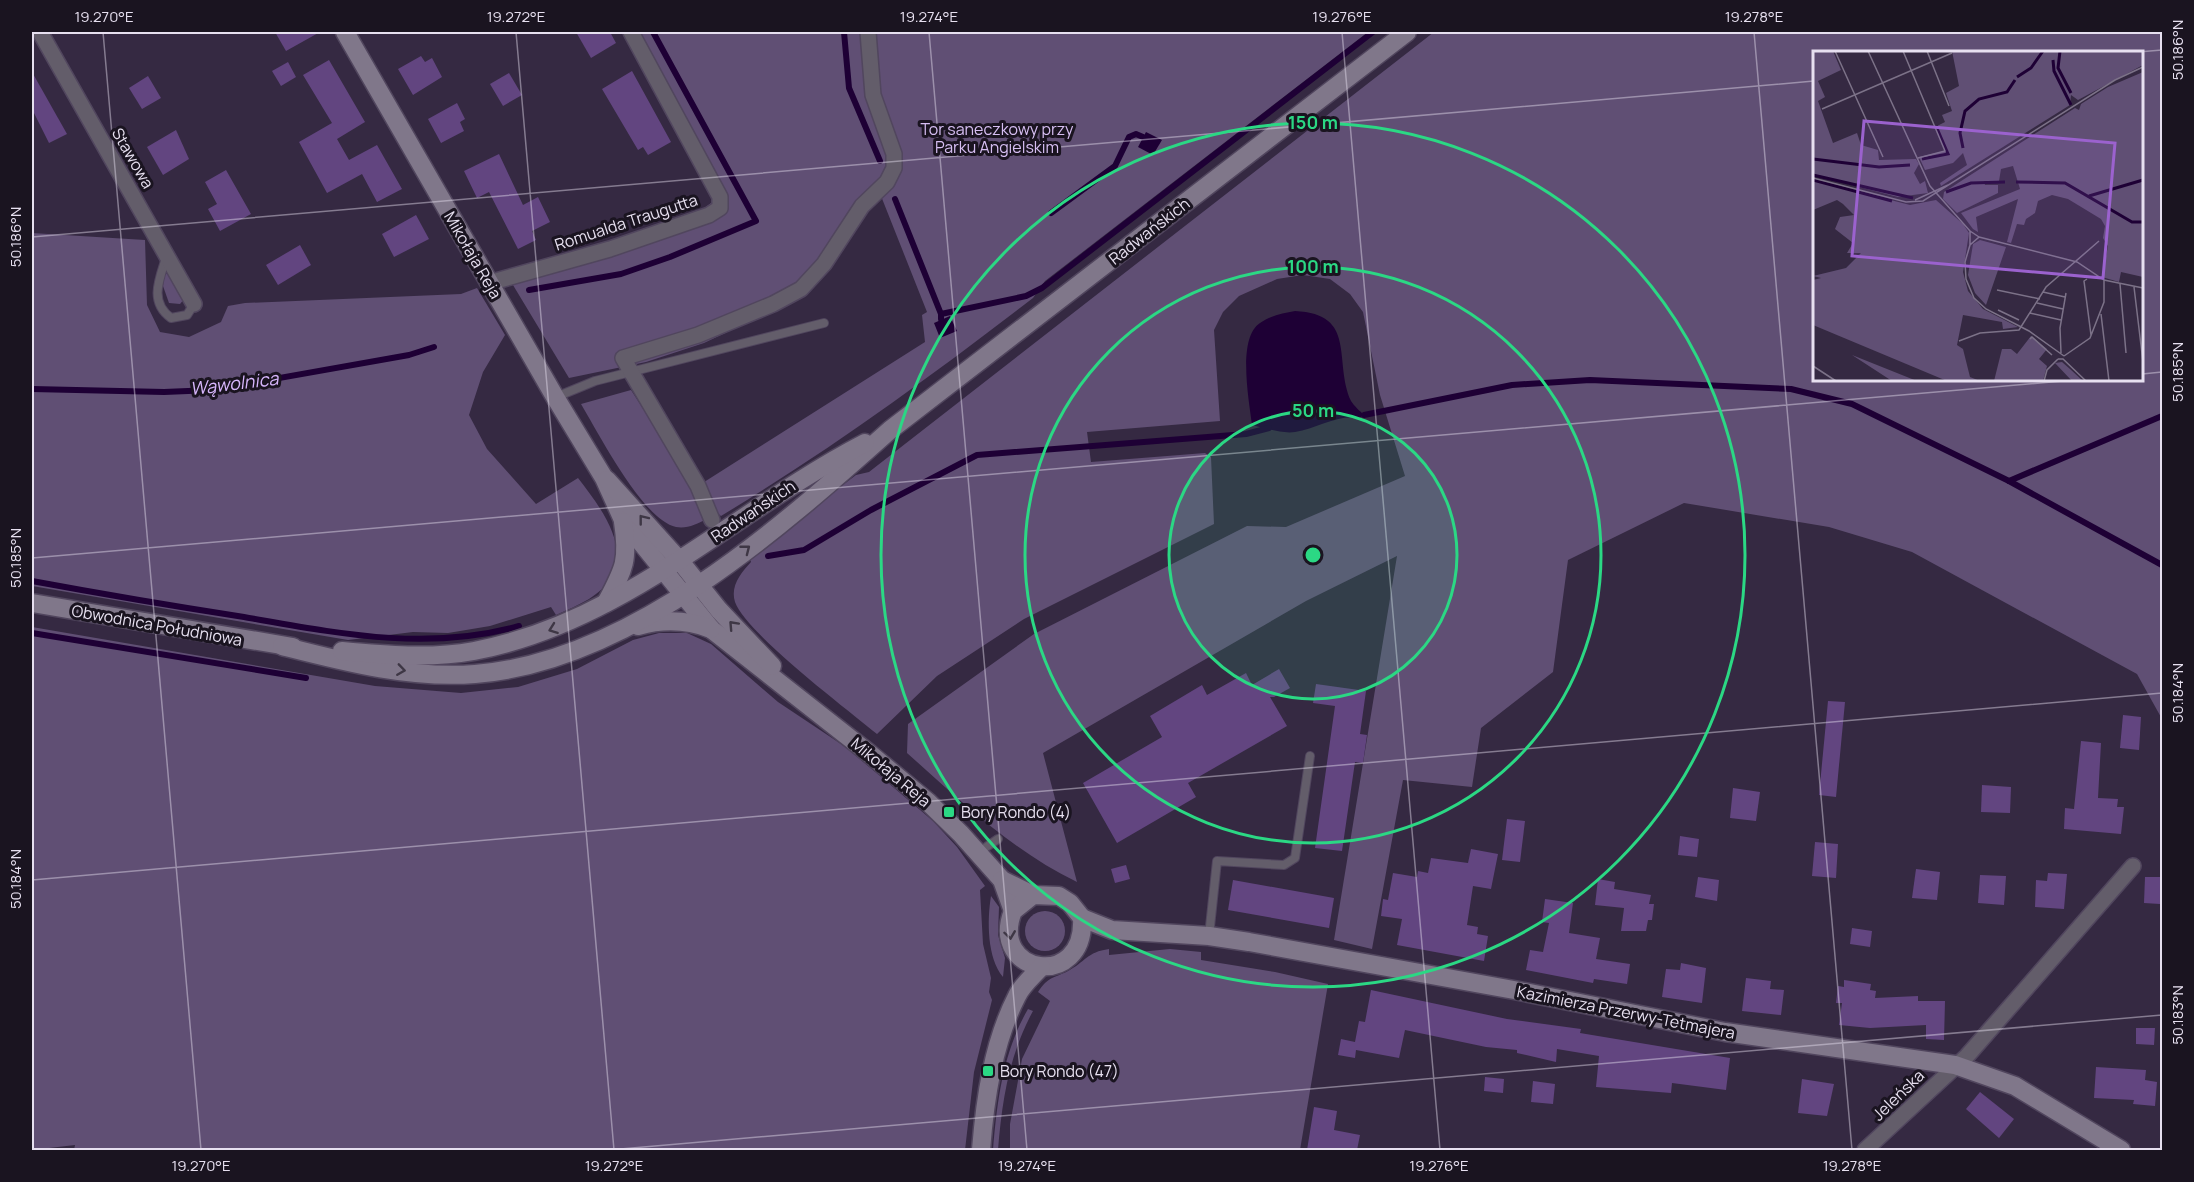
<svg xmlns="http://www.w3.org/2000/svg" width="2194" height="1182" viewBox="0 0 2194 1182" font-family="Manrope,sans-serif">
  <rect width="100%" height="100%" fill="#352942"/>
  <g fill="#604f74" fill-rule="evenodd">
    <path d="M637 32H1368L1045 281 1033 298C932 376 830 450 721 516L715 511 701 484 925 342 922 315 927 312 881 196 852 232 829 269 806 295 704 343 646 362 569 378 504 270 617 240 699 212 715 200Z"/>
    <path d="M1434 32H2162V719L2137 674 1912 552 1829 527 1684 503 1568 560 1553 672 1481 728 1472 787 1403 780 1372 949 1334 940 1397 556 1306 601 1043 753 1077 882C1012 851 960 800 907 753L908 724 1034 634 1247 526 1286 527 1405 476 1380 395 1363 312 1350 294 1330 279 1303 275 1277 279 1239 296 1223 312 1214 330 1220 421 1087 432 1091 462 1205 453 1211 457 1214 524 1024 619 937 676 877 734C847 709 747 634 735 602 730 586 741 573 751 562L749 556 856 475 869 472ZM1814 52H2142V380H1814Z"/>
    <path d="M32 233 145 240 147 305 160 332 189 337 221 322 228 306 245 303 461 294 477 288 505 335 483 372 469 415 487 449 536 504 578 478C606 514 644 565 589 599 579 605 567 610 556 615L551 607 490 626 448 633 413 632 348 640 32 586Z"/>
    <path d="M168 272 184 299 180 304 169 303 163 286 164 276Z"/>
    <path d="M631 390 695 489 707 519C697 524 687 529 676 527 643 520 599 434 581 404Z"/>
    <path d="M32 627 375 686 461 693 518 687 577 669 633 640 659 633H687L711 644 778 702 844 746 886 781 933 821 957 847 985 886 980 890 983 944 991 978 989 992 992 1000 974 1072 965 1150H74L75 1145 32 1150Z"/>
    <path d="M991 896 999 907 998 935 1005 958 1003 977C987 958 987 920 991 896Z"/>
    <circle cx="1045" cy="931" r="20"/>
    <path d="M1109 949V955L1170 949 1201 952V960L1275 972 1328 984 1300 1150H1010V1124L1022 1059 1050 1001 1038 992C1049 976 1052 979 1068 971 1085 962 1087 952 1109 949Z"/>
    <path d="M1028 1009 1033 1011C1009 1055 1002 1101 998 1150H993C997 1101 1003 1052 1028 1009Z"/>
  </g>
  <g fill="#1e0035">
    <path d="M1146 132 1162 140 1153 155 1138 147Z"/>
    <path d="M1295 311C1358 314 1333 361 1351 401 1354 406 1360 411 1364 415L1359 418C1337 414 1317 429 1295 432 1282 434 1265 428 1252 425 1249 400 1237 338 1260 323 1270 316 1283 313 1295 311Z"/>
    <path d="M950 316 957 331 940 338 934 323Z"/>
  </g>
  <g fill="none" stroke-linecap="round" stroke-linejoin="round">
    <g stroke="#1e0035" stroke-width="6">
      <path d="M844 32 849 88 880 161"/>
      <path d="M895 199 941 314"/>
      <path d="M1051 213 1115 166 1129 137 1136 134 1143 137"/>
      <path d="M529 290 621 274 670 257 756 221 653 32"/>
      <path d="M941 319V314L1026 296 1042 288 1373 32"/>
      <path d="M32 389 164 392 212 390 409 355 434 347"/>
      <path d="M1364 415 1512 385 1590 380 1791 389 1852 404 2009 481 2162 565"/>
      <path d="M2009 481 2162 416"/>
      <path d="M768 556 804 550 871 510 977 455 1246 434 1269 428"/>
      <path d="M32 581C102 594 173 606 244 617 336 633 427 652 519 626"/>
      <path d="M32 633 306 678"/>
    </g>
  </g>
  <g fill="#624580">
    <path d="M275 32H320L286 51Z"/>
    <path d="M576 32H610L616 43 591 58Z"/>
    <path d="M421 56 425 62 432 58 442 77 413 95 398 69Z"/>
    <path d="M329 60 365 122 337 139 349 160 377 145 402 189 377 202 362 174 327 193 299 142 332 123 303 75Z"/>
    <path d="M288 62 296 77 281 86 272 71Z"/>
    <path d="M632 71 671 142 648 155 643 147 638 150 602 89Z"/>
    <path d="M32 72 67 134 49 143 32 109Z"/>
    <path d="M509 73 522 95 503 106 490 84Z"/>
    <path d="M148 76 161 98 142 109 129 88Z"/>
    <path d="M457 103 465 119 460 122 464 131 441 143 428 119Z"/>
    <path d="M176 130 189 159 163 175 147 147Z"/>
    <path d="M499 154 523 205 538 197 550 222 532 231 536 240 518 249 489 192 477 198 464 171Z"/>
    <path d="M226 170 251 214 220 231 208 209 217 204 205 182Z"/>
    <path d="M416 215 429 239 394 257 382 234Z"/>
    <path d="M300 245 311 265 278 285 266 265Z"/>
    <path d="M1279 669 1290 688 1274 697H1270L1287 726 1188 783 1196 797 1117 843 1083 783 1162 737 1150 716 1202 685 1207 695 1246 673 1252 685Z"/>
    <path d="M1316 684 1366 691 1360 734 1367 735 1363 763 1355 762 1342 851 1315 848 1335 706 1313 703Z"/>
    <path d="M1828 701 1845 702 1836 797 1819 795Z"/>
    <path d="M2123 715 2141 717 2139 750 2120 748Z"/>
    <path d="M2081 741 2101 743 2098 798 2118 799 2117 807H2124L2121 834 2064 829 2065 808 2074 809Z"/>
    <path d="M1982 785 2011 787 2010 813 1981 812Z"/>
    <path d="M1733 788 1760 792 1756 821 1730 818Z"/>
    <path d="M1507 819 1525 821 1520 862 1502 860Z"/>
    <path d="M1680 836 1699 839 1697 857 1678 855Z"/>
    <path d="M1815 842 1838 844 1836 878 1812 876Z"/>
    <path d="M1471 849 1498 854 1491 889 1473 886 1467 925 1478 927 1477 934 1488 936 1484 961 1397 945 1402 919 1381 916 1383 899 1388 900 1393 873 1417 877 1418 871 1428 873 1431 858 1468 863Z"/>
    <path d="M1126 865 1130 879 1115 883 1111 869Z"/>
    <path d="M1916 869 1940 872 1937 900 1912 898Z"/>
    <path d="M2048 873 2067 874 2064 909 2035 907 2036 880 2047 881Z"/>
    <path d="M1980 875 2006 876 2004 905 1978 903Z"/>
    <path d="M1698 877 1719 880 1717 901 1695 897Z"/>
    <path d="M2145 877H2161L2160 904 2144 903Z"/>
    <path d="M1598 879 1615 882 1614 889 1651 895 1649 904H1654L1652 920H1648L1646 931H1621L1624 908 1595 905Z"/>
    <path d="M1233 880 1334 898 1329 928 1228 910Z"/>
    <path d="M1545 899 1573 903 1569 933 1600 938 1596 959 1630 964 1627 984 1594 979 1593 983 1526 970 1530 950 1543 952 1549 923 1542 922Z"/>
    <path d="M1852 928 1872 931 1870 947 1850 944Z"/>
    <path d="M1681 963 1706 968 1702 1003 1662 997 1666 969 1680 970Z"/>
    <path d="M1746 978 1771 981 1770 989 1784 990 1781 1015 1742 1011Z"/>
    <path d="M1844 980 1871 984 1870 990 1876 991 1875 998 1918 996V1001H1945L1944 1040 1926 1039V1025L1870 1028 1839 1025 1842 1003H1836L1838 986 1844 987Z"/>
    <path d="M1371 990 1507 1019 1581 1029 1580 1033 1730 1058 1726 1090 1672 1083 1671 1093 1596 1087 1599 1056 1557 1049 1556 1062 1517 1053V1050L1486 1047 1405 1030 1399 1058 1356 1050 1355 1058 1338 1055 1341 1039 1355 1042 1359 1021 1365 1022Z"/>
    <path d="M2136 1028H2155L2154 1045 2136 1044Z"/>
    <path d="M2096 1067 2146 1070 2145 1080 2157 1082 2155 1106 2133 1104 2134 1100 2094 1098Z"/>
    <path d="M1485 1077 1504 1079 1503 1093 1484 1091Z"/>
    <path d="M1802 1079 1834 1084 1827 1116 1798 1113Z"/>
    <path d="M1533 1081 1555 1084 1553 1104 1531 1102Z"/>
    <path d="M1980 1092 2014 1119 1999 1138 1966 1109Z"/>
    <path d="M1314 1107 1337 1111 1334 1130 1360 1135 1357 1150H1307Z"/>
  </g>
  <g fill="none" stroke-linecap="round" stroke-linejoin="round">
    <g stroke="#51465e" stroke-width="10">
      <g id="lane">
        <path d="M166 258C159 280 149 302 171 318L187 315 194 304"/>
        <path d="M556 397 595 381 824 323"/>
        <path d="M979 852 998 839"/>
        <path d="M1209 936 1217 861 1284 865 1295 858 1310 756"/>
      </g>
    </g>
    <g stroke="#51465e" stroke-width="18">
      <g id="street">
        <path d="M40 32 194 304"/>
        <path d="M489 283 610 249 709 215 720 208V197L631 32"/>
        <path d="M712 520 698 486 623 358 698 335 773 304 801 289 824 264 862 206 887 182 894 168V154L873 95 868 32"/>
        <path d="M1865 1150 1967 1056 2133 866"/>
      </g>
    </g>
    <g stroke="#51465e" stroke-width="21">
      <g id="secondary">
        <path d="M345 32 555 397 604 478 623 520 711 629 870 754 928 802 961 834 1002 880 1013 911"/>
        <path d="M607 480 680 561 719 610 772 666"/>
        <path d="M32 603 293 647"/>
        <path d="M606 603C624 569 629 561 623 522"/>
        <path d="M638 626C663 619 688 620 711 629"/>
        <path d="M282 646C345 662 409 679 475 674 630 662 779 529 890 430L1407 32"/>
        <path d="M342 651C385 655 431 659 474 651 623 623 734 511 865 443"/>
        <path d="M1002 880 1033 895 1059 896 1070 903 1082 918C1086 991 988 975 1013 911L1033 895"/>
        <path d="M1082 918 1112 930 1209 936 1249 942 1514 990 1725 1032 1955 1065 2015 1086 2121 1150"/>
        <path d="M981 1150C985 1099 993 1043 1017 996 1022 985 1033 976 1041 967"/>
      </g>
    </g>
    <use href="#lane" stroke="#635d6a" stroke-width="8"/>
    <use href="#street" stroke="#635d6a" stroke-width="15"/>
    <use href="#secondary" stroke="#80778a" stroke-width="18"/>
  </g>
  <defs><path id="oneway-chevron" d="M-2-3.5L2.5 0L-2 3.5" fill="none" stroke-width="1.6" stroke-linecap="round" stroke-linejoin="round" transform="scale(1.5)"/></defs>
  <g stroke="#3e3745">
    <use href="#oneway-chevron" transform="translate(643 519) rotate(-128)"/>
    <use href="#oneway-chevron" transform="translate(746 549) rotate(-38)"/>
    <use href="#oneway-chevron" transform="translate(733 625) rotate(-133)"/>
    <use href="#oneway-chevron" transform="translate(553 629) rotate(160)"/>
    <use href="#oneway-chevron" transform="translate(401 670) rotate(8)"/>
    <use href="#oneway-chevron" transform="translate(1010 935) rotate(82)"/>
  </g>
  <path fill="none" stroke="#e7e0f0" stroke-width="1.5" stroke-opacity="0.45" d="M103 32 201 1150M516 32 614 1150M929 32 1027 1150M1342 32 1440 1150M1754 32 1852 1150M2138 52 2162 50M32 237 1814 81M2142 374 2162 372M32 558 2074 380M32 880 2162 693M609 1150 2162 1015"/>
  <circle cx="1313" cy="555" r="144" fill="#2bd884" fill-opacity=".12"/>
  <g fill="none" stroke="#2bd884" stroke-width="3">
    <circle cx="1313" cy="555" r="144"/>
    <circle cx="1313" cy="555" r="288"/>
    <circle cx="1313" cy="555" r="432"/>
  </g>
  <g fill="#2bd884" stroke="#1a1420" stroke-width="2">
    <rect x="943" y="806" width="12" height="12" rx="3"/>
    <rect x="982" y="1065" width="12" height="12" rx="3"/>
  </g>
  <g text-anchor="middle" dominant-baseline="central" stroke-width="6" stroke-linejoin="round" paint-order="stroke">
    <g font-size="16" fill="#d6bef2" stroke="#1a1420">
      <text x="997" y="129">Tor saneczkowy przy<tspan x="997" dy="18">Parku Angielskim</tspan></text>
    </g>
    <g font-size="16" fill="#e7e0f0" stroke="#1a1420">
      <text transform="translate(133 158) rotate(60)">Stawowa</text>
      <text transform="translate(626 222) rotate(-18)">Romualda Traugutta</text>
      <text transform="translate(1149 231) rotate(-38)">Radwańskich</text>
      <text transform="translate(473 255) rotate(60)">Mikołaja Reja</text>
      <text transform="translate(753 511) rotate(-34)">Radwańskich</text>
      <text transform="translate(157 625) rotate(10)">Obwodnica Południowa</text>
      <text transform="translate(891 772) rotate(40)">Mikołaja Reja</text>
      <text transform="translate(1626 1012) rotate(11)">Kazimierza Przerwy-Tetmajera</text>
      <text transform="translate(1898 1095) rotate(-44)">Jeleńska</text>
    </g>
    <g font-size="16" fill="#e7e0f0" stroke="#1a1420" text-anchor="start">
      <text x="961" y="812">Bory Rondo (4)</text>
      <text x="1000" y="1071">Bory Rondo (47)</text>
    </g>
    <g font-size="18" font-style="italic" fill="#d7b6fc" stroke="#1a1420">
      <text transform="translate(234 383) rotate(-7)">Wąwolnica</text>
    </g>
  </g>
  <g transform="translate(1813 51)">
    <rect width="330" height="330" fill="#352942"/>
    <path d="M0 0H20L28 19 5 30 12 46 5 50 20 92 44 82 48 94 65 99 66 109 103 108 106 113 101 122 107 133 112 130 115 142 85 146 0 124ZM139 0H330V14L265 49 258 44 257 54 128 135 127 132 154 114 150 102 140 112 112 119 106 106 132 100 122 76 132 71 129 64 139 60 133 42 146 35ZM330 21V226L308 221 306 231 289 226 295 195 290 187 292 175 288 168 255 148 239 144 225 150 222 162 213 168 211 174 204 173 198 192 194 191 205 148 163 166 165 181 160 178 148 162 207 138 200 115 188 118 186 130H171L172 134H185V142L144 162 130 148 131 141 262 57 266 59 268 53 295 36ZM0 129 97 154 123 149 150 173 156 182 150 221 155 240 170 258 205 276 190 278 189 271 150 264 144 294 150 298 157 326 167 330H134L0 274V229L8 227 0 225 33 217 48 202H34L40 192 22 178 27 166 41 164 30 153 24 149 0 159ZM167 189 193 196 173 254 162 242 155 224 160 193ZM218 285 234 298 226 308 234 315 230 330H181L189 298H198L204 303ZM39 304 104 330H79ZM249 311 257 318 270 330H259L242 312Z" fill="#604f74"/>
    <path fill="none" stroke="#1e0035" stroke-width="3" d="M247 0 245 17 258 42M240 9 241 20 258 54M204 26 218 17 230 0M150 97 147 82 152 60 166 48 194 41 202 29M0 108 66 116 97 114M109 108 135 103 123 75M0 124 100 147M0 129 79 150M203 131 252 132 319 171H330M133 141 158 132 192 131M276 145 330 129"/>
    <path fill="none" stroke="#7c7288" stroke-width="1.5" d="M22 0 70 106M55 0 117 135 157 180V194M90 0 132 100 105 107M114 0 136 55M9 58 139 2M0 127 93 151 110 150 302 29 330 16M102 149 135 134M157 180 166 186 157 194 152 211 153 228 161 247 173 258 216 280 251 305M166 186 264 211 291 229 330 237M274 228 271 230 278 284M307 233 313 302M321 236 330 311M184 239 227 248M230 241 252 246M224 252 250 258M185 259 206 269M217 262 248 269M288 263 296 330M217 288 219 286 239 304M146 290 167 282 206 279 233 236 286 190M248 302 247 277 253 242M251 305 277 287 291 251V229M245 308H250L273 330M0 315 23 330M231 330 234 319 245 308"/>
    <path fill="#9b62ce" fill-opacity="0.15" stroke="#9b62ce" stroke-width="3" d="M51 70 302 92 290 227 39 205Z"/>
    <rect width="330" height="330" fill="none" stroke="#e7e0f0" stroke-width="3"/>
  </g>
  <circle cx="1313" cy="555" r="9" fill="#2bd884" stroke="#1a1420" stroke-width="3"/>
  <g font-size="18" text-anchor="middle" font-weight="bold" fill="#2bd884" stroke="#1a1420" stroke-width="6" stroke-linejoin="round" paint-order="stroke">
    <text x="1313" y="129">150 m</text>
    <text x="1313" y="273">100 m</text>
    <text x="1313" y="417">50 m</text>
  </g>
  <rect width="2194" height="1182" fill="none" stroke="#1a1420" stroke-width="66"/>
  <rect x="33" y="33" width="2128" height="1116" fill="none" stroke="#e7e0f0" stroke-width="2"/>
  <g font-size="15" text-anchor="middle" fill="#e7e0f0">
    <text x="104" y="22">19.270°E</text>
    <text x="516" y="22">19.272°E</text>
    <text x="929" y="22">19.274°E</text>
    <text x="1342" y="22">19.276°E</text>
    <text x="1754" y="22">19.278°E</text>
    <text transform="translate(2178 50) rotate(-90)" y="5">50.186°N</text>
    <text transform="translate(16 237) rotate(-90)" y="5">50.186°N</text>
    <text transform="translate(2178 372) rotate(-90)" y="5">50.185°N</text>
    <text transform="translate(16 558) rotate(-90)" y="5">50.185°N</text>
    <text transform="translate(2178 693) rotate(-90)" y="5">50.184°N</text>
    <text transform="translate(16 879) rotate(-90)" y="5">50.184°N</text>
    <text transform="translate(2178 1015) rotate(-90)" y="5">50.183°N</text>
    <text x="201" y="1171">19.270°E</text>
    <text x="614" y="1171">19.272°E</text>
    <text x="1027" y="1171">19.274°E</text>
    <text x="1439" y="1171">19.276°E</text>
    <text x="1852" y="1171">19.278°E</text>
  </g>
</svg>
